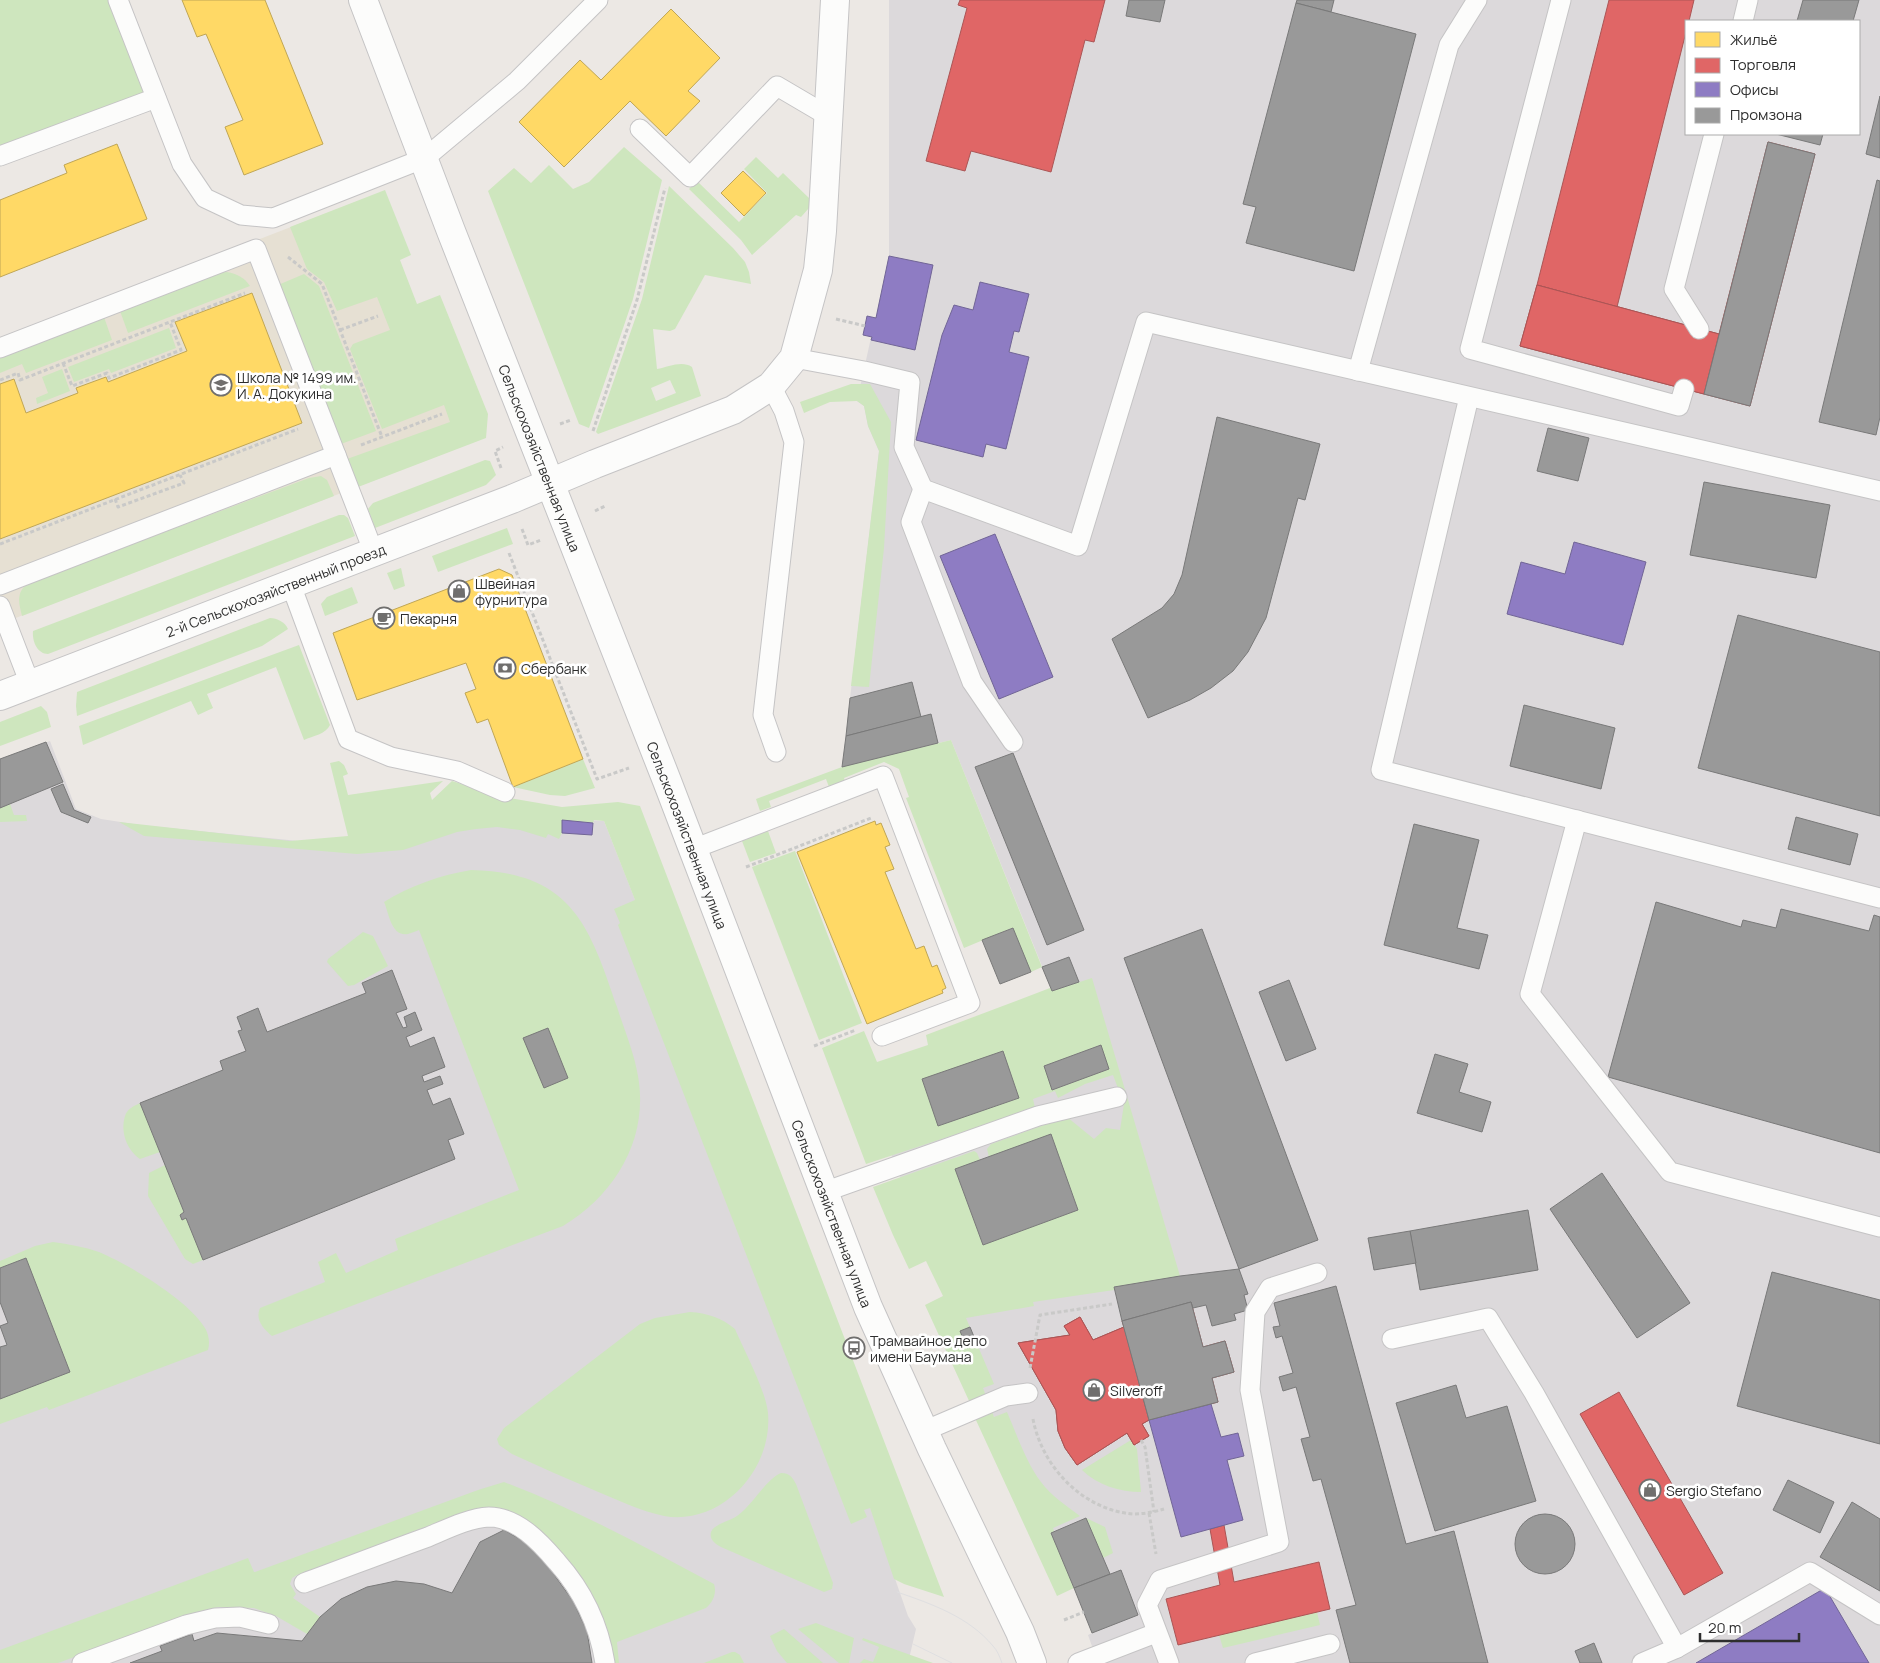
<svg xmlns="http://www.w3.org/2000/svg" width="1880" height="1663" viewBox="0 0 1880 1663" font-family="Manrope,sans-serif">
  <rect width="100%" height="100%" fill="#ece8e4"/>
  <g fill="#dcd9db" fill-rule="evenodd">
    <path d="M889 0H1880V1663H1098L1088 1635 1092 1633 1068 1572 1000 1433 891 1154 1054 1002 1052 991 951 740 842 767 879 451 868 426 864 406 857 401 889 256ZM1686 21H1859V134H1686Z"/>
    <path d="M50 741 76 809 101 819 140 825 357 847 465 813 604 821 757 1209 870 1507 908 1616 916 1629 908 1663H0V759Z"/>
  </g>
  <path fill="#e6e0d3" d="M366 198 461 447 0 624V339Z"/>
  <g fill="#cee6be" fill-rule="evenodd">
    <path d="M0 0H118L156 97 0 156Z"/>
    <path d="M624 147 662 180 633 299 589 428 579 424 488 191 514 168 531 183 549 165 573 189 589 182Z"/>
    <path d="M756 157 778 178 783 173 809 198V208L801 217 796 215 752 255 741 240 689 189 697 181 739 222 767 193 744 169Z"/>
    <path d="M669 186 733 248 745 262 749 272 751 284 705 275 675 329 670 331 653 329 657 369C668 367 682 360 692 367L701 396 598 434 596 432 642 299ZM670 380 676 393 656 401 651 388Z"/>
    <path d="M385 190 411 255 400 260 417 304 440 295 488 414 486 438 358 487 347 459 450 422 444 405 382 429 350 349 353 344 390 330 377 297 337 311 324 282 307 269 290 227Z"/>
    <path d="M227 272C237 274 244 277 250 286L128 333 120 311 217 273Z"/>
    <path d="M304 274 319 286 376 431 341 444 278 285Z"/>
    <path d="M104 317 112 340 26 373 22 364 0 373V357Z"/>
    <path d="M169 328 176 348 111 373 109 369 74 382 68 367Z"/>
    <path d="M62 369 70 391 37 404 36 398 48 393 42 377Z"/>
    <path d="M851 384H870L891 422 884 548 869 687 851 686 879 451 868 426 864 406 857 401 830 402 804 413 800 402Z"/>
    <path d="M485 460 490 461 496 475 486 485 375 528 368 509 373 503Z"/>
    <path d="M321 476 327 480 334 496 22 616C18 601 16 590 31 582L309 478Z"/>
    <path d="M339 515H344L348 518 355 536 48 654C37 654 32 641 33 631Z"/>
    <path d="M507 528 513 544 438 572 432 556Z"/>
    <path d="M401 568 405 586 394 590 387 573Z"/>
    <path d="M352 587 358 603 325 616 321 604 327 597Z"/>
    <path d="M270 618C277 618 285 622 288 629L262 646 77 716 76 706 77 692Z"/>
    <path d="M299 645 330 725C326 734 313 736 304 740L276 667 207 694 213 708 198 715 191 701 83 745 79 726Z"/>
    <path d="M41 706 47 712 51 727 0 746V722Z"/>
    <path d="M951 740 1042 967 1031 972 1012 928 964 948 906 798 909 797 899 769 884 762 844 778 845 781 829 787 826 779 769 801 771 807 760 811 756 799 842 767Z"/>
    <path d="M583 759 595 788 565 796 550 795 513 787Z"/>
    <path d="M339 761 344 765 348 774 343 776 348 795 443 781 430 793 432 800 452 781 503 797 562 807 618 802 640 806 944 1597 904 1584 894 1579 870 1508 864 1510 867 1517 851 1524 618 925 620 923 614 909 635 900 604 821 594 820 593 823 563 820 562 833 559 839 548 834 546 838 520 830 497 827 476 829 457 832 403 850 357 854 144 836 119 822 290 841 348 836 330 763Z"/>
    <path d="M10 804 14 815H26L27 821 0 822V808Z"/>
    <path d="M768 831 776 853 750 862 742 841Z"/>
    <path d="M795 851 862 1023 819 1040 752 867Z"/>
    <path d="M471 870C570 872 589 923 617 1007 624 1029 634 1052 638 1076 649 1138 616 1194 563 1226L272 1336C263 1328 255 1320 260 1308L325 1282 318 1262 336 1253 346 1273 398 1250 395 1239 519 1190 419 930C416 931 412 933 408 934 391 937 389 913 384 902 409 886 441 875 471 870Z"/>
    <path d="M363 932 373 936 388 966 354 985 348 986 327 962 328 959Z"/>
    <path d="M1092 978 1180 1276 1114 1287V1290L1033 1302 1034 1306 966 1318 994 1384 983 1388 986 1396 970 1403 925 1305 943 1296 926 1261 909 1269 893 1235 873 1187 974 1151 977 1153 980 1160 955 1169 983 1245 1078 1210 1051 1134 989 1157 987 1149 991 1144 1067 1117 1094 1139 1106 1128 1120 1130 1124 1104 1113 1075 1085 1084 1058 1098 1055 1091 1033 1099 1035 1108 866 1164 822 1048 864 1031 877 1062 928 1045 926 1035 1050 988 1052 991ZM1100 1045 1109 1069 1053 1090 1044 1066ZM1003 1051 1019 1098 938 1126Z"/>
    <path d="M140 1103 160 1152 140 1159C127 1150 120 1132 125 1116 127 1109 134 1106 140 1103Z"/>
    <path d="M165 1165 184 1212 180 1215 182 1220 186 1218 203 1260 193 1264 185 1259 148 1196 149 1173Z"/>
    <path d="M53 1242C69 1244 84 1247 99 1252 128 1264 188 1300 205 1328 209 1335 210 1343 208 1350L49 1410 47 1407 0 1424V1399L70 1372 26 1258 0 1268V1261L35 1246Z"/>
    <path d="M690 1312C707 1313 722 1318 735 1329 744 1350 766 1391 768 1413 773 1470 721 1526 664 1516 640 1511 618 1500 596 1491 568 1479 540 1467 512 1454L499 1445 497 1439 504 1428 640 1324 655 1318Z"/>
    <path d="M992 1411 994 1417 1007 1412C1017 1435 1026 1462 1041 1482 1051 1496 1067 1506 1080 1516L1053 1528 1054 1531 1051 1533 1074 1588 1057 1596 975 1418Z"/>
    <path d="M1131 1440 1137 1449 1141 1492C1120 1492 1097 1485 1082 1470Z"/>
    <path d="M781 1473C790 1473 792 1477 796 1484L833 1583 832 1589 824 1592 721 1547C716 1544 709 1540 711 1532 714 1524 730 1521 737 1516 754 1504 765 1480 781 1473Z"/>
    <path d="M504 1482C578 1510 645 1547 714 1584 717 1593 713 1602 706 1608L617 1642 619 1663H614L611 1645 603 1619 577 1572 548 1538 532 1524 520 1517 457 1515 297 1575 292 1578 290 1584 296 1594 293 1598 320 1617 307 1634 276 1616 254 1608 218 1607 183 1617 58 1663H0V1650L248 1558 254 1572H255L478 1490Z"/>
    <path d="M1086 1518 1105 1527 1113 1553 1103 1558Z"/>
    <path d="M1317 1612 1320 1625 1223 1648 1219 1635Z"/>
    <path d="M816 1623 854 1638 849 1663H839L798 1629Z"/>
    <path d="M784 1629 823 1663H787L777 1651 770 1636Z"/>
    <path d="M863 1638 933 1663H860L864 1659 873 1662 879 1647 862 1640Z"/>
    <path d="M732 1652H735L740 1655 744 1663H704Z"/>
  </g>
  <g fill="#ffd966" stroke="#c0a655">
    <path d="M182 0H265L323 144 244 175 225 127 243 120 206 34 197 37Z"/>
    <path d="M671 9 720 58 688 91 700 101 666 136 630 101 564 167 519 122 580 60 601 80Z"/>
    <path d="M117 144 147 219 0 277V200L67 173 64 165Z"/>
    <path d="M743 171 766 193 744 216 721 193Z"/>
    <path d="M252 293 302 423 0 539V384L14 379 26 413 78 393 76 388 106 377 108 382 187 351 175 322Z"/>
    <path d="M499 569 512 575 583 759 513 787 488 719 477 723 465 693 476 689 466 663 357 700 333 633Z"/>
    <path d="M875 821 876 825 881 823 890 845 885 847 894 869 885 872 916 949 924 946 932 967 937 965 946 988 942 990 943 993 867 1024 797 852Z"/>
  </g>
  <g fill="#e06666" stroke="#ab5555">
    <path d="M960 0H1105L1094 42 1085 40 1051 172 971 151 965 171 926 161 967 8 958 5Z"/>
    <path d="M1609 0H1694L1689 21H1686V32L1617 307 1537 285Z"/>
    <path d="M1768 142 1815 154 1750 406 1520 346 1537 285 1719 334Z"/>
    <path d="M1537 285 1719 334 1704 394 1520 346Z"/>
    <path d="M1191 1302 1203 1347 1225 1341 1234 1372 1212 1378 1218 1402 1149 1420 1142 1424 1149 1436 1134 1445 1127 1433 1077 1465 1065 1448 1058 1431 1056 1410 1018 1343 1070 1335 1064 1326 1080 1317 1093 1340 1124 1327 1122 1321Z"/>
    <path d="M1080 1317 1093 1340 1124 1327 1149 1420 1142 1424 1149 1436 1134 1445 1127 1433 1077 1465 1065 1448 1058 1431 1056 1410 1018 1343 1070 1335 1064 1326Z"/>
    <path d="M1619 1392 1723 1573 1684 1595 1580 1414Z"/>
    <path d="M1224 1525 1234 1582 1319 1562 1330 1609 1178 1645 1166 1599 1220 1585 1210 1529Z"/>
  </g>
  <g fill="#8e7cc3" stroke="#716596">
    <path d="M889 256 933 265 915 350 871 340 872 337 863 335 867 316 876 318Z"/>
    <path d="M980 282 1029 294 1019 332 1014 331 1009 352 1029 357 1006 449 986 444 983 457 916 440 942 335 954 305 973 310Z"/>
    <path d="M995 534 1053 677 999 699 940 556Z"/>
    <path d="M1574 542 1646 562 1623 645 1507 614 1521 562 1565 574Z"/>
    <path d="M562 820 593 823 592 835 562 833Z"/>
    <path d="M1211 1404 1221 1437 1238 1433 1244 1456 1227 1460 1243 1520 1181 1537 1149 1420Z"/>
    <path d="M1825 1588 1869 1663H1696Z"/>
  </g>
  <g fill="#999" stroke="#797979">
    <path d="M1129 0H1165L1160 22 1126 16Z"/>
    <path d="M1297 0H1334L1331 12 1296 3Z"/>
    <path d="M1803 0H1859L1853 21H1797Z"/>
    <path d="M1296 3 1416 34 1354 271 1246 243 1256 207 1243 204Z"/>
    <path d="M1880 96V158L1866 154Z"/>
    <path d="M1776 134H1823L1820 145Z"/>
    <path d="M1768 142 1815 154 1750 406 1704 394Z"/>
    <path d="M1877 180 1880 181V417L1876 435 1819 422Z"/>
    <path d="M1217 417 1320 444 1305 500 1298 498 1266 618 1248 652 1233 671 1211 688 1190 700 1148 718 1112 639 1162 608 1174 594 1182 575Z"/>
    <path d="M1548 428 1589 438 1578 481 1537 471Z"/>
    <path d="M1704 482 1830 505 1816 578 1690 555Z"/>
    <path d="M1738 615 1880 652V816L1698 768Z"/>
    <path d="M912 682 921 717 846 736 850 698Z"/>
    <path d="M1524 705 1615 728 1601 789 1510 766Z"/>
    <path d="M931 714 938 743 842 767 846 736Z"/>
    <path d="M46 742 63 782 0 808V759Z"/>
    <path d="M1013 753 1084 930 1047 945 975 767Z"/>
    <path d="M63 784 74 810 91 817 88 823 61 812 51 789Z"/>
    <path d="M1796 817 1858 834 1850 865 1788 849Z"/>
    <path d="M1414 824 1479 840 1457 928 1488 935 1479 969 1384 945Z"/>
    <path d="M1656 902 1741 927 1743 920 1776 928 1781 909 1869 931 1874 915 1880 917V1153L1608 1077Z"/>
    <path d="M1013 928 1031 972 1000 984 982 940Z"/>
    <path d="M1202 929 1318 1240 1239 1269 1124 958Z"/>
    <path d="M1069 957 1079 982 1052 991 1042 967Z"/>
    <path d="M392 970 407 1009 396 1013 403 1028 407 1027 404 1017 415 1012 422 1030 406 1037 410 1047 434 1037 445 1067 422 1076 424 1082 440 1076 443 1084 427 1090 433 1105 450 1098 464 1134 448 1140 455 1159 203 1260 186 1218 182 1220 180 1215 184 1212 140 1103 223 1070 220 1061 246 1051 238 1031 242 1030 237 1017 258 1008 267 1032 366 993 362 983Z"/>
    <path d="M1289 980 1316 1049 1286 1061 1259 992Z"/>
    <path d="M548 1028 568 1078 544 1088 523 1038Z"/>
    <path d="M1101 1045 1109 1069 1052 1090 1044 1066Z"/>
    <path d="M1003 1051 1019 1098 938 1126 922 1079Z"/>
    <path d="M1435 1054 1468 1064 1459 1092 1491 1102 1482 1132 1417 1113Z"/>
    <path d="M1051 1134 1078 1210 983 1245 955 1169Z"/>
    <path d="M1602 1173 1690 1303 1637 1338 1550 1209Z"/>
    <path d="M1528 1210 1538 1270 1420 1290 1410 1231Z"/>
    <path d="M1410 1231 1416 1263 1374 1270 1368 1238Z"/>
    <path d="M26 1258 70 1372 0 1399V1347L7 1345 0 1326 8 1323 0 1302V1268Z"/>
    <path d="M1239 1269 1248 1294 1244 1295 1248 1310 1234 1314 1236 1320 1212 1326 1206 1305 1193 1308 1191 1302 1122 1321 1114 1287 1180 1276Z"/>
    <path d="M1772 1272 1880 1300V1444L1737 1406Z"/>
    <path d="M1336 1286 1406 1544 1454 1531 1488 1663H1350L1336 1610 1356 1605 1321 1479 1313 1481 1301 1439 1310 1437 1296 1387 1283 1391 1279 1377 1293 1373 1282 1336 1276 1338 1273 1327 1280 1326 1274 1303Z"/>
    <path d="M1191 1302 1203 1347 1225 1341 1234 1372 1212 1378 1218 1402 1149 1420 1122 1321Z"/>
    <path d="M970 1327 977 1344 967 1348 960 1331Z"/>
    <path d="M1456 1385 1466 1418 1507 1406 1536 1501 1435 1531 1396 1403Z"/>
    <path d="M1788 1480 1834 1502 1820 1533 1773 1510Z"/>
    <path d="M1852 1502 1880 1519V1591L1820 1557Z"/>
    <circle cx="1545" cy="1544" r="30"/>
    <path d="M1086 1518 1110 1574 1074 1588 1051 1533Z"/>
    <path d="M504 1530 525 1542 548 1566 573 1601 587 1631 592 1663H130L162 1651 160 1646 192 1634 194 1641 217 1633 302 1641 320 1617 341 1599 367 1587 396 1581 424 1584 452 1593 480 1542Z"/>
    <path d="M1121 1570 1138 1615 1092 1633 1074 1588Z"/>
    <path d="M1594 1643 1602 1663H1580L1575 1651Z"/>
  </g>
  <g fill="none" stroke-linecap="round" stroke-linejoin="round">
    <g stroke="#c5c4c5" stroke-width="21">
      <g id="lane">
        <path d="M118 0 182 164 205 198 241 215 273 218 425 158 517 81 598 0"/>
        <path d="M1561 0 1470 349 1679 406 1684 389"/>
        <path d="M1743 21 1748 0"/>
        <path d="M640 129 690 177 777 86 828 116"/>
        <path d="M0 156 156 98"/>
        <path d="M1699 329 1674 289 1714 134"/>
        <path d="M0 348 256 249 374 553"/>
        <path d="M794 358 864 371 910 382 904 447 923 489 1078 546 1146 322 1880 491"/>
        <path d="M1358 371 1449 45 1477 0"/>
        <path d="M771 386 784 411 794 442 763 715 776 752"/>
        <path d="M1469 397 1381 770 1880 898"/>
        <path d="M923 489 911 522 972 682 1013 742"/>
        <path d="M0 585 336 455"/>
        <path d="M291 585 348 739 391 757 457 771 505 792"/>
        <path d="M0 606 30 684"/>
        <path d="M1577 820 1530 994 1670 1172 1880 1227"/>
        <path d="M693 849 883 776 970 1003 882 1036"/>
        <path d="M824 1192 1038 1116 1117 1097"/>
        <path d="M1392 1339 1488 1318 1534 1393 1677 1648 1642 1663"/>
        <path d="M924 1431 1006 1396 1028 1393"/>
        <path d="M304 1583C345 1568 386 1552 428 1537 447 1529 469 1518 489 1517 517 1517 540 1542 557 1562 582 1590 599 1625 605 1663"/>
        <path d="M1677 1648 1810 1572 1880 1615"/>
        <path d="M82 1663 186 1625 215 1618 240 1617 269 1624"/>
        <path d="M1078 1663 1156 1633"/>
        <path d="M1169 1663 1147 1605 1160 1580 1279 1542 1250 1390 1255 1312 1270 1288 1317 1273"/>
        <path d="M1255 1663 1330 1644"/>
      </g>
    </g>
    <g stroke="#c5c4c5" stroke-width="30">
      <g id="street">
        <path id="s1" d="M0 696 512 499 595 464 733 410 771 386 794 358 818 270 822 231 835 0"/>
      </g>
    </g>
    <g stroke="#c5c4c5" stroke-width="30">
      <g id="secondary">
        <path id="s2" d="M363 0 451 231 667 781 868 1307 932 1449 1020 1632 1032 1663"/>
      </g>
    </g>
    <g stroke="#c9c9c8" stroke-width="3" stroke-dasharray="4 2.5" stroke-linecap="butt">
      <path d="M288 257 322 284 382 437"/>
      <path d="M836 319 865 326"/>
      <path d="M340 330 378 316"/>
      <path d="M63 363 72 386 107 373 109 378 181 350 170 322"/>
      <path d="M0 380 18 373 20 380 245 293"/>
      <path d="M560 424 571 420"/>
      <path d="M593 431 637 300 665 188"/>
      <path d="M361 445 442 414"/>
      <path d="M501 468 495 451 503 447"/>
      <path d="M115 499 118 507 184 483 180 475"/>
      <path d="M595 511 605 506"/>
      <path d="M522 529 528 545 541 540"/>
      <path d="M0 544 298 429"/>
      <path d="M509 553 597 779 629 768"/>
      <path d="M746 867 871 818"/>
      <path d="M814 1046 856 1030"/>
      <path d="M1030 1368 1040 1315 1112 1304"/>
      <path d="M1033 1419C1042 1467 1083 1510 1133 1514 1144 1514 1154 1512 1164 1509"/>
      <path d="M1141 1440 1145 1447 1154 1512"/>
      <path d="M1149 1513 1156 1554"/>
      <path d="M1064 1620 1084 1612"/>
    </g>
    <use href="#lane" stroke="#fcfcfb" stroke-width="19"/>
    <use href="#street" stroke="#fcfcfb" stroke-width="28"/>
    <use href="#secondary" stroke="#fcfcfb" stroke-width="28"/>
    <g stroke="#dfdfe1" stroke-width="1">
      <path d="M897 1592C932 1604 969 1617 993 1646 997 1650 1000 1657 1002 1663"/>
      <path d="M913 1644 952 1663"/>
    </g>
  </g>
  <defs>
    <g id="school-ring" transform="scale(1.125)"><circle r="9.5" fill="#fff" stroke="#706f6e" stroke-width="1.5"/><path d="M0-5L7-2L0 1L-7-2ZM-4 1L0 2.5L4 1V4Q0 6-4 4Z" fill="#706f6e"/></g>
    <g id="shop-ring" transform="scale(1.125)"><circle r="9.5" fill="#fff" stroke="#706f6e" stroke-width="1.5"/><path d="M-5-2.5h2.3a2.7 3.5 0 0 1 5.4 0H5L5.5 6h-11ZM-1.5-2.5h3a1.5 2.3 0 0 0-3 0Z" fill="#706f6e"/></g>
    <g id="cafe-ring" transform="scale(1.125)"><circle r="9.5" fill="#fff" stroke="#706f6e" stroke-width="1.5"/><path d="M-5.5-4.5H6V0H3Q3 3.5 0 3.5H-2.5Q-5.5 3.5-5.5 0ZM3-3.2v2h1.7v-2ZM-6 4.5H4V6H-6Z" fill="#706f6e"/></g>
    <g id="bank-ring" transform="scale(1.125)"><circle r="9.5" fill="#fff" stroke="#706f6e" stroke-width="1.5"/><path d="M-6-4H6V4H-6ZM0-2.3a2.3 2.3 0 1 0 0 4.6a2.3 2.3 0 1 0 0-4.6Z" fill="#706f6e"/></g>
    <g id="bus-ring" transform="scale(1.125)"><circle r="9.5" fill="#fff" stroke="#706f6e" stroke-width="1.5"/><path d="M-5-6H5V4H4V6H2V4H-2V6H-4V4H-5ZM-3.5-4V0h7V-4ZM-3.5 1.2v1.5H-2V1.2ZM2 1.2v1.5H3.5V1.2Z" fill="#706f6e"/></g>
  </defs>
  <g fill-rule="evenodd">
    <use href="#school-ring" x="221" y="385"/>
    <use href="#shop-ring" x="459" y="591"/>
    <use href="#cafe-ring" x="384" y="618"/>
    <use href="#bank-ring" x="505" y="668"/>
    <use href="#bus-ring" x="854" y="1348"/>
    <use href="#shop-ring" x="1094" y="1390"/>
    <use href="#shop-ring" x="1650" y="1490"/>
  </g>
  <g text-anchor="middle" dominant-baseline="central" stroke-width="5" stroke-linejoin="round" paint-order="stroke">
    <g font-size="14" fill="#2e2e2e" stroke="#fff" text-anchor="start">
      <text x="237" y="377">Школа № 1499 им.<tspan x="237" dy="16">И. А. Докукина</tspan></text>
      <text x="475" y="583">Швейная<tspan x="475" dy="16">фурнитура</tspan></text>
      <text x="400" y="618">Пекарня</text>
      <text x="521" y="668">Сбербанк</text>
      <text x="870" y="1340">Трамвайное депо<tspan x="870" dy="16">имени Баумана</tspan></text>
      <text x="1110" y="1390">Silveroff</text>
      <text x="1666" y="1490">Sergio Stefano</text>
    </g>
    <g font-size="14" fill="#2e2e2e" stroke="#fff">
      <text stroke="none"><textPath href="#s2" startOffset="491">Сельскохозяйственная улица</textPath></text>
      <text stroke="none"><textPath href="#s1" startOffset="295">2-й Сельскохозяйственный проезд</textPath></text>
      <text stroke="none"><textPath href="#s2" startOffset="896">Сельскохозяйственная улица</textPath></text>
      <text stroke="none"><textPath href="#s2" startOffset="1301">Сельскохозяйственная улица</textPath></text>
    </g>
  </g>
  <rect x="1685" y="20" width="175" height="115" fill="#ffffff" stroke="#ababab"/>
  <rect x="1695" y="32" width="25" height="15" fill="#ffd966" stroke="#ababab"/>
  <text x="1730" y="45" font-size="15" fill="#2e2e2e">Жильё</text>
  <rect x="1695" y="58" width="25" height="15" fill="#e06666" stroke="#ababab"/>
  <text x="1730" y="70" font-size="15" fill="#2e2e2e">Торговля</text>
  <rect x="1695" y="82" width="25" height="15" fill="#8e7cc3" stroke="#ababab"/>
  <text x="1730" y="95" font-size="15" fill="#2e2e2e">Офисы</text>
  <rect x="1695" y="108" width="25" height="15" fill="#999999" stroke="#ababab"/>
  <text x="1730" y="120" font-size="15" fill="#2e2e2e">Промзона</text>
  <path d="M1700 1633v8h99v-8" fill="none" stroke="#2e2e2e" stroke-width="2.5"/>
  <text x="1708" y="1633" font-size="15" fill="#2e2e2e" stroke="#ffffff" stroke-width="4" paint-order="stroke">20 m</text>
</svg>
